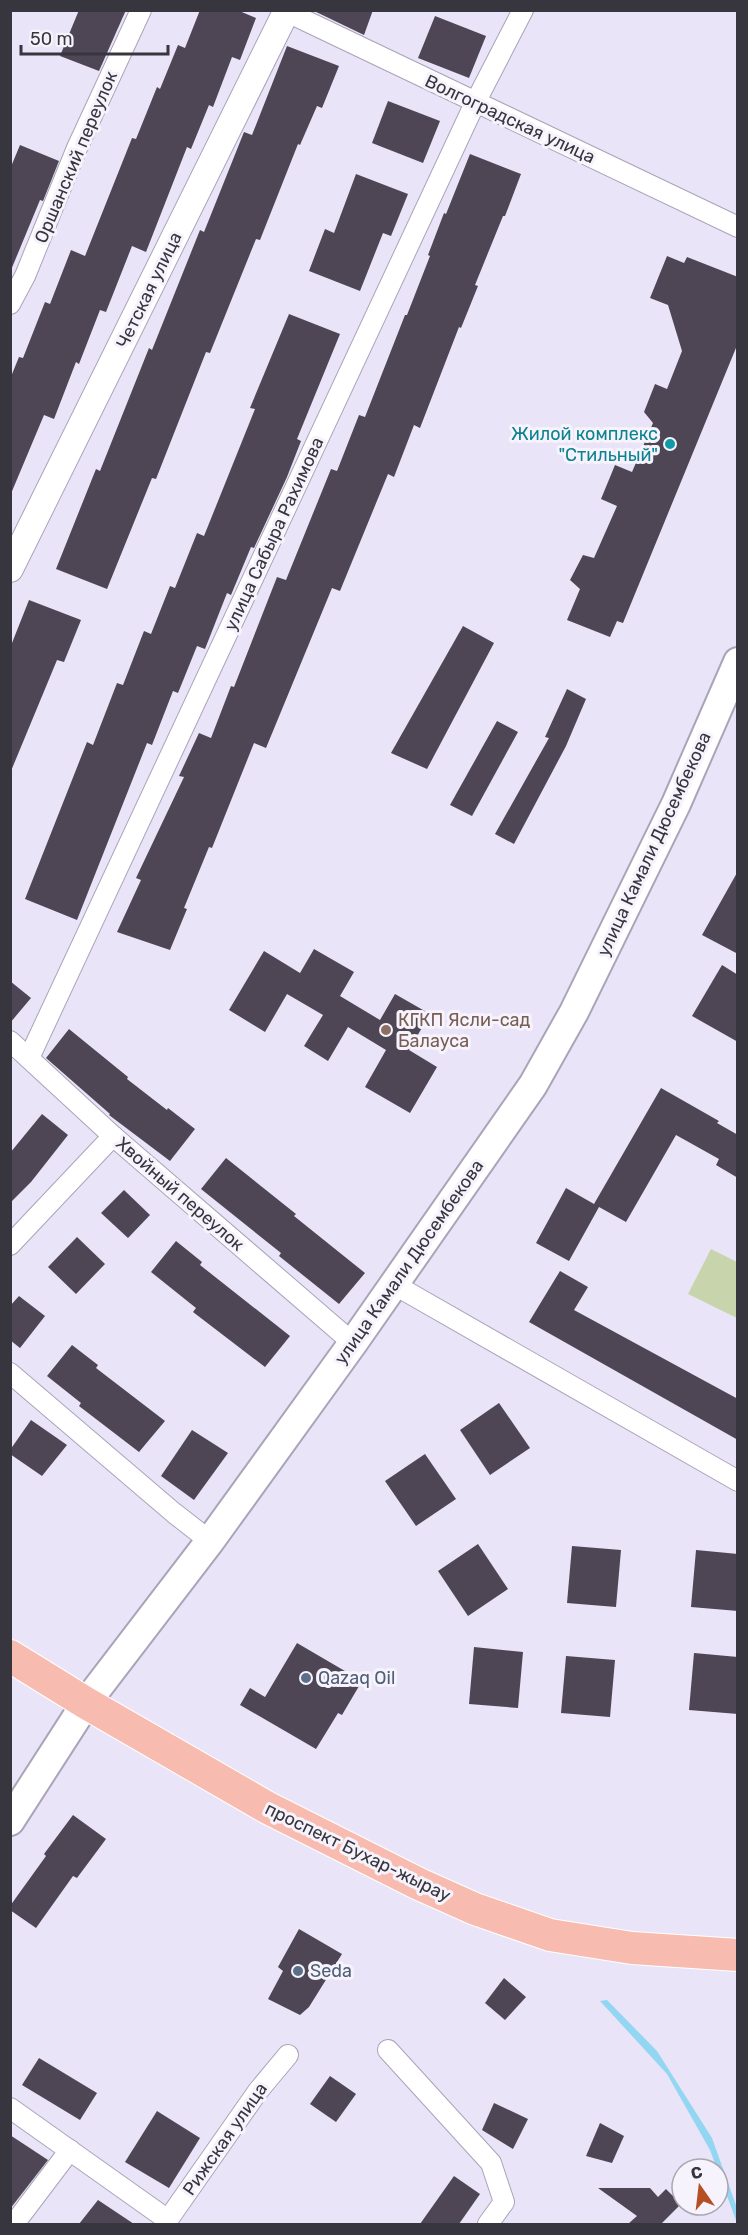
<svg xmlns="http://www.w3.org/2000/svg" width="748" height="2235" viewBox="0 0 748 2235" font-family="Rubik,sans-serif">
  <rect width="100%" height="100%" fill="#eae4f9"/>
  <path fill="#c8d4ab" d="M711 1249 737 1262V1318L688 1294Z"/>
  <path fill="#92d6f1" d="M607 2000 657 2051 712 2138 737 2208V2223L710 2150 667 2074 600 2001Z"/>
  <g fill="#4f4655">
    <path d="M79 10H126L99 71 60 56Z"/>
    <path d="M200 10H237L256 18 240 60 232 57 213 107 209 105 191 149 187 147 146 252 132 246 106 312 100 310 79 364 76 362 54 419 44 415 10 496V379L19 357 23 358 45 302 50 304 71 250 85 256 132 138 136 139 157 87 160 89 178 45 185 48Z"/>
    <path d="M312 10H373L364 35Z"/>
    <path d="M435 16 486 36 469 78 418 58Z"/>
    <path d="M287 46 339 66 322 108 317 106 300 145 298 144 260 240 256 239 210 353 206 352 156 479 152 478 107 589 56 569 96 469 100 471 149 348 152 350 200 230 204 232 244 132 252 135Z"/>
    <path d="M388 101 440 121 423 163 372 143Z"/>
    <path d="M20 145 59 161 43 201 40 200 11 270 10 169Z"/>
    <path d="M470 154 521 174 505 216H503L475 285 478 286 461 328 459 327 420 428 414 425 394 477 388 474 340 591 332 588 266 748 254 743 212 848 209 847 184 908 187 909 170 950 117 932 141 880 136 878 184 777 179 776 199 733 211 738 231 686 234 687 277 577 286 580 331 469 337 471 359 415 365 417 405 315H407L430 256 428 255 444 213 446 214Z"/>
    <path d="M356 174 408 194 391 236 383 233 360 291 309 271 325 229 334 233Z"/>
    <path d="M667 256 684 263 687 257 738 277V343L623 623 617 621 610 637 567 620 580 589 570 580 583 555 594 558 617 506 601 499 615 465 632 472 653 423 644 412 655 384 667 389 682 351 668 305 650 298Z"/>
    <path d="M289 314 340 334 297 439 301 441 287 477 254 548 251 547 231 595 227 593 205 649 197 646 178 693 173 691 152 745 147 743 77 920 25 899 87 742 93 745 117 683 123 685 144 631 151 634 170 586 175 588 197 533 204 536 255 409 250 408Z"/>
    <path d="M29 600 81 620 64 662 57 660 11 771 10 648Z"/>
    <path d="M463 626 494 643 427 769 391 753Z"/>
    <path d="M567 689 586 699 566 746 514 844 495 834 549 738 545 737Z"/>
    <path d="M497 721 518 732 472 816 450 805Z"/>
    <path d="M738 871V954L702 935Z"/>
    <path d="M314 949 354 972 340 996 380 1020 395 994 430 1014 409 1050 437 1067 410 1113 365 1087 386 1050 348 1027 328 1061 304 1046 323 1015 287 994 265 1032 229 1010 264 951 300 973Z"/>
    <path d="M722 965 738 975V1042L692 1016Z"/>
    <path d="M10 981 31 998 10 1023Z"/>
    <path d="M69 1029 128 1077 127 1079 167 1110 168 1108 195 1129 170 1161 109 1115 110 1114 46 1058Z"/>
    <path d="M661 1088 719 1121 717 1123 738 1135V1178L716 1165 719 1159 676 1135 626 1222 599 1207 569 1261 536 1243 566 1188 594 1204Z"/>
    <path d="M42 1114 68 1135 31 1182 10 1203V1153Z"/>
    <path d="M226 1158 296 1214 294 1216 365 1273 339 1304 279 1256 281 1253 201 1189Z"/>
    <path d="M124 1190 150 1215 128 1238 101 1213Z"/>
    <path d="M77 1237 105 1264 76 1294 48 1267Z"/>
    <path d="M176 1241 202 1262 200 1265 290 1336 265 1367 193 1312 196 1308 151 1272Z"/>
    <path d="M560 1271 588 1287 574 1310 738 1399V1440L529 1322Z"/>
    <path d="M19 1296 45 1316 20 1348 10 1340V1306Z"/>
    <path d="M72 1345 98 1365 96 1368 165 1421 139 1452 79 1406 81 1403 47 1376Z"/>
    <path d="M499 1403 530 1448 490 1475 460 1430Z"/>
    <path d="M31 1420 67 1445 42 1476 10 1454V1450Z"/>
    <path d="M192 1430 228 1453 194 1500 161 1476Z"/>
    <path d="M425 1454 456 1499 416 1526 385 1481Z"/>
    <path d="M478 1544 508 1589 468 1616 438 1571Z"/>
    <path d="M572 1546 621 1550 616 1607 567 1603Z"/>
    <path d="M696 1550 738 1554V1611L691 1607Z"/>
    <path d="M297 1643 362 1681 342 1715 338 1713 316 1749 240 1705 250 1688 265 1697Z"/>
    <path d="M474 1647 523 1652 518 1708 469 1704Z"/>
    <path d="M694 1653 738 1657V1714L689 1710Z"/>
    <path d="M566 1656 615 1660 610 1717 561 1713Z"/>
    <path d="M73 1815 106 1839 77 1878 73 1876 36 1928 10 1910V1906L46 1856 44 1854Z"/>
    <path d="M299 1929 342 1954 309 2007 300 2015 268 1999 283 1971 278 1967Z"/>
    <path d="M504 1978 526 1997 505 2020 485 2003Z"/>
    <path d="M39 2058 97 2093 80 2120 22 2085Z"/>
    <path d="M330 2076 356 2094 336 2122 310 2104Z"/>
    <path d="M494 2103 528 2119 513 2149 482 2130Z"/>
    <path d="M157 2111 200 2138 169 2188 125 2162Z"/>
    <path d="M600 2123 624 2136 612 2163 586 2156Z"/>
    <path d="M10 2135 48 2160 10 2209Z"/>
    <path d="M454 2176 480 2194 459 2224H420Z"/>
    <path d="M598 2188H650L658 2197 666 2189 681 2204 661 2224H628L637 2216Z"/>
    <path d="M98 2200 134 2224H79Z"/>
  </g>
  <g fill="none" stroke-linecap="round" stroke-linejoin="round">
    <g stroke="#aaa4b8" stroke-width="22">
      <g id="minor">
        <path d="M283 10 738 227"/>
        <path d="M10 304 25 276 77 148 141 10"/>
        <path d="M10 1041 113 1136 353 1343"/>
        <path d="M29 1058 475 103 523 10"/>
        <path d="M10 1245 113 1136"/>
        <path d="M395 1285 738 1481"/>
        <path d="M10 1373 174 1513 210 1541"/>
        <path d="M388 2050 491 2163 504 2202 488 2224"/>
        <path d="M10 2108 168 2220"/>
        <path d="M14 2224 70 2150"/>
        <path d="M165 2224 258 2091 288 2055"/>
      </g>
    </g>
    <g stroke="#aaa4b8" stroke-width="28">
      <path id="tertiary" d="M10 569 287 10"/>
    </g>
    <g stroke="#aaa4b8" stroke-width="32">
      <path id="secondary" d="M10 1821 86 1703 210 1541 353 1343 533 1085 574 1012 676 804 738 662"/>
    </g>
    <g stroke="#fff" stroke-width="34">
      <path id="primary" d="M10 1656 86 1703 268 1808 419 1884 475 1909 550 1935 632 1948 738 1955"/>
    </g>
    <use href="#minor" stroke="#fff" stroke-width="20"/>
    <use href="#tertiary" stroke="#fff" stroke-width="26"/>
    <use href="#secondary" stroke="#fff" stroke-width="28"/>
    <use href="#primary" stroke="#f8bbaf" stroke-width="32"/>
  </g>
  <circle fill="#0f9aa8" stroke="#f6f3fc" stroke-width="2" cx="670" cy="444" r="6"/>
  <circle fill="#8d6e63" stroke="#f6f3fc" stroke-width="2" cx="386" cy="1030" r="6"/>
  <g fill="#5c6f8a" stroke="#f6f3fc" stroke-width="2">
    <circle cx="306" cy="1678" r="6"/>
    <circle cx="298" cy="1971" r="6"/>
  </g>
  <g text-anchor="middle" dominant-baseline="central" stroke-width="6" stroke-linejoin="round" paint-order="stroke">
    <g font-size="18" fill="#37353d" stroke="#f6f3fc">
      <text transform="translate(510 119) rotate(25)">Волгоградская улица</text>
      <text transform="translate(76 157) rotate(-67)">Оршанский переулок</text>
      <text transform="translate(149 290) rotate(-64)">Четская улица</text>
      <text transform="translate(274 534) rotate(-65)">улица Сабыра Рахимова</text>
      <text transform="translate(654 844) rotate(-65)">улица Камали Дюсембекова</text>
      <text transform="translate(180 1194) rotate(41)">Хвойный переулок</text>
      <text transform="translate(409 1262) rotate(-55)">улица Камали Дюсембекова</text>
      <text transform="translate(358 1852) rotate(26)">проспект Бухар-жырау</text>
      <text transform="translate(225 2139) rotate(-55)">Рижская улица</text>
    </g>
    <g font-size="18" fill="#0d838f" stroke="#f6f3fc" text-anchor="end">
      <text x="658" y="434">Жилой комплекс<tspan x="658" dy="21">"Стильный"</tspan></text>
    </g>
    <g font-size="18" fill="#785e54" stroke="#f6f3fc" text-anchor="start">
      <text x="398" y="1020">КГКП Ясли-сад<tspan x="398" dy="21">Балауса</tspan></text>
    </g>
    <g font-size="18" fill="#4e5e75" stroke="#f6f3fc" text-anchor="start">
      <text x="318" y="1678">Qazaq Oil</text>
      <text x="310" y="1971">Seda</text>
    </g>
  </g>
  <rect width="748" height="2235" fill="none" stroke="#37353d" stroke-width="24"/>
  <g transform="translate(700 2187) rotate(346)"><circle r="28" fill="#f6f3fc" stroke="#aaa7b0" stroke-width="1.5"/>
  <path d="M0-4.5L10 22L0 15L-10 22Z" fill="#b54f24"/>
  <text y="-9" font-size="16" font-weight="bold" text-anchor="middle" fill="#37353d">С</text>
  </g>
  <path d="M21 45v9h147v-9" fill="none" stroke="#37353d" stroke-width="3"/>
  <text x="30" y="45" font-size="18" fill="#37353d" stroke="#f6f3fc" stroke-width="4.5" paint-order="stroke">50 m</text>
</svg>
